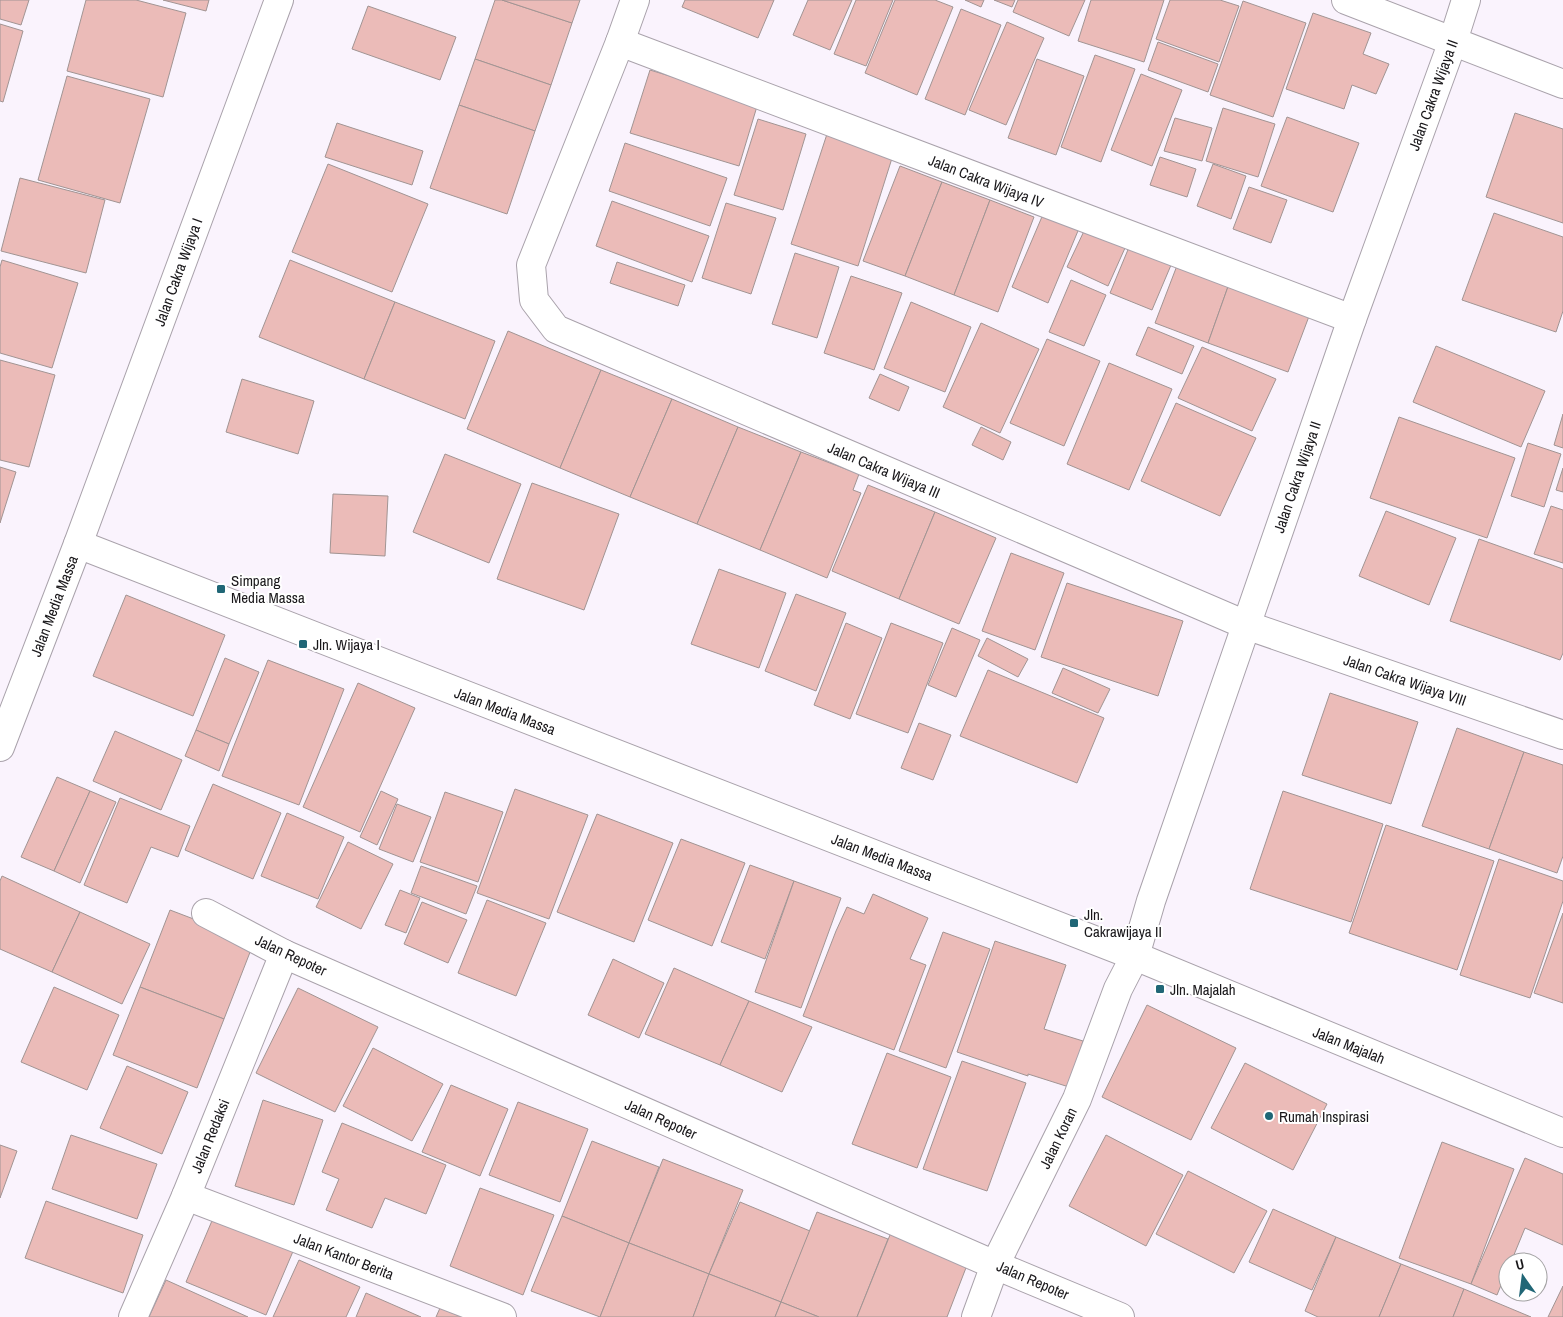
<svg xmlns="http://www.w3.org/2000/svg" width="1563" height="1317" viewBox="0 0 1563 1317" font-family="'Archivo Narrow',sans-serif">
  <rect width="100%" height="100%" fill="#faf3fd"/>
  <g fill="#ebbbb8" stroke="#a19493">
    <path d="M0 0H29L21 25 0 19Z"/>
    <path d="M86 0H136L186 13 163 97 67 71Z"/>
    <path d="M163 0H209L206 11Z"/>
    <path d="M495 0H502L572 23 551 85 475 59Z"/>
    <path d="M502 0H580L572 23Z"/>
    <path d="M685 0H774L758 38 682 7Z"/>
    <path d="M808 0H852L830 50 793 35Z"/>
    <path d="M856 0H893L866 66 834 54Z"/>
    <path d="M895 0H935L953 7 917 95 865 73Z"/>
    <path d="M965 0H984L981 7Z"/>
    <path d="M994 0H1015L1012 7Z"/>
    <path d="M1018 0H1085L1069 36 1013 12Z"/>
    <path d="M1091 0H1164L1144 62 1078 41Z"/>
    <path d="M1170 0H1220L1239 6 1219 62 1156 39Z"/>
    <path d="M1243 1 1306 23 1273 117 1210 95Z"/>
    <path d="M368 6 456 37 440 80 352 49Z"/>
    <path d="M961 9 1001 25 965 115 925 99Z"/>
    <path d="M1313 13 1371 33 1363 54 1389 64 1376 94 1352 85 1344 109 1286 89Z"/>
    <path d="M1007 22 1044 38 1006 125 969 110Z"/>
    <path d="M0 24 23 31 3 102 0 101Z"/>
    <path d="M1158 42 1218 64 1208 92 1148 70Z"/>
    <path d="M1095 55 1135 69 1101 162 1061 147Z"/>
    <path d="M475 59 551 85 535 131 459 105Z"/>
    <path d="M1037 59 1084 76 1056 155 1008 138Z"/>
    <path d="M650 70 758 103 739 166 630 133Z"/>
    <path d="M1141 74 1182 90 1152 166 1111 150Z"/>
    <path d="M67 76 150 99 120 203 38 180Z"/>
    <path d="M459 105 535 131 507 214 430 188Z"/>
    <path d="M1223 108 1275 124 1258 177 1206 161Z"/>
    <path d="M1515 113 1563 129V223L1486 197Z"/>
    <path d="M1287 117 1359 143 1333 212 1261 186Z"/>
    <path d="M1175 118 1212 128 1202 161 1164 151Z"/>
    <path d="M758 119 806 134 783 210 734 195Z"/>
    <path d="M337 123 423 151 412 185 325 157Z"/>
    <path d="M827 134 893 155 858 266 791 244Z"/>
    <path d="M625 143 727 178 710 226 609 191Z"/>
    <path d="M1160 157 1196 169 1187 197 1150 185Z"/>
    <path d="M328 164 428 204 392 292 292 252Z"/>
    <path d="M1213 164 1246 176 1231 219 1197 206Z"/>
    <path d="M900 166 942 182 905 276 863 261Z"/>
    <path d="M20 178 105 200 86 273 1 251Z"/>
    <path d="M942 182 990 200 954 295 905 276Z"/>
    <path d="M1249 187 1287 200 1271 243 1233 229Z"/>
    <path d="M990 200 1034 217 998 312 954 295Z"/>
    <path d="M612 201 709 236 692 282 596 246Z"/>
    <path d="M726 203 776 218 751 294 702 278Z"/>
    <path d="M1044 212 1080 226 1048 303 1012 287Z"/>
    <path d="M1494 213 1563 237V311L1556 332 1462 300Z"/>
    <path d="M1085 229 1125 248 1108 286 1067 267Z"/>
    <path d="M1132 240 1174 258 1152 310 1110 293Z"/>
    <path d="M795 253 839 267 817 338 772 324Z"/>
    <path d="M2 260 78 283 52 368 0 353V267Z"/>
    <path d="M290 260 395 302 364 379 259 337Z"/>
    <path d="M617 262 685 285 678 306 610 283Z"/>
    <path d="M1178 263 1230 281 1208 343 1155 323Z"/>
    <path d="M851 276 902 293 874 370 824 353Z"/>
    <path d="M1071 280 1106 295 1084 346 1049 332Z"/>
    <path d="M1230 281 1311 311 1288 372 1208 343Z"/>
    <path d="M395 302 495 341 465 419 364 379Z"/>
    <path d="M911 302 971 327 945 392 884 368Z"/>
    <path d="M981 323 1039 349 1000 433 943 407Z"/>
    <path d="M1148 327 1194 346 1182 374 1136 355Z"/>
    <path d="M508 331 601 370 560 468 467 429Z"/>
    <path d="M1047 339 1100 361 1064 446 1010 423Z"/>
    <path d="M1436 346 1545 391 1521 447 1413 402Z"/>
    <path d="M1202 347 1276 379 1252 431 1178 398Z"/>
    <path d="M0 360 55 375 29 467 0 460Z"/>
    <path d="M1109 363 1172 389 1129 490 1067 464Z"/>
    <path d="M601 370 672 399 630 497 560 468Z"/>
    <path d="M880 374 909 387 899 411 869 398Z"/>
    <path d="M242 379 314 401 298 454 226 432Z"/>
    <path d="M672 399 738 427 697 524 630 497Z"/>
    <path d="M1176 403 1256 438 1220 516 1141 481Z"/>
    <path d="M1563 414V448L1554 445Z"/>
    <path d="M1399 417 1515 458 1487 538 1370 498Z"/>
    <path d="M738 427 801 452 760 550 697 524Z"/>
    <path d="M981 427 1011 442 1003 460 972 445Z"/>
    <path d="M1528 443 1561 454 1544 507 1511 496Z"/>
    <path d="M801 452 859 474 853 490 861 493 827 578 760 550Z"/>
    <path d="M445 454 521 484 489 563 413 532Z"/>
    <path d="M0 467 16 472 0 523Z"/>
    <path d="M1563 468V492L1556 490Z"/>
    <path d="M532 483 619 514 584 610 497 579Z"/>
    <path d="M868 485 935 512 899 599 832 571Z"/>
    <path d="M333 494 388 496 385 556 330 553Z"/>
    <path d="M1551 506 1563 510V563L1534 554Z"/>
    <path d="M1386 511 1456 538 1429 605 1359 576Z"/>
    <path d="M935 512 996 538 959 624 899 599Z"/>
    <path d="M1479 539 1563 569V653L1560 660 1450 621Z"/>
    <path d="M1011 553 1064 573 1035 650 982 631Z"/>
    <path d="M719 569 786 593 759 668 691 644Z"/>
    <path d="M1067 583 1183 621 1158 696 1041 657Z"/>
    <path d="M796 594 846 613 816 691 765 671Z"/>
    <path d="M126 595 225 635 193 716 93 676Z"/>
    <path d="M846 623 882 638 850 719 814 705Z"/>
    <path d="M891 623 943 643 908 733 856 714Z"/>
    <path d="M952 628 980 640 956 697 928 685Z"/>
    <path d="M987 638 1028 659 1018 677 978 656Z"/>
    <path d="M225 658 259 672 229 744 196 730Z"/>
    <path d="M268 660 344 689 299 805 222 776Z"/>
    <path d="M1063 668 1110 689 1098 713 1052 693Z"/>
    <path d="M988 670 1104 718 1077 783 960 736Z"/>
    <path d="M358 683 415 708 360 832 303 807Z"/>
    <path d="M1330 693 1418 722 1391 804 1302 775Z"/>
    <path d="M919 723 951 735 933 780 901 768Z"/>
    <path d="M1457 728 1524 752 1489 849 1422 826Z"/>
    <path d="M196 730 229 744 219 771 185 756Z"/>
    <path d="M115 731 182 760 161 810 93 781Z"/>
    <path d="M1524 752 1563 765V856L1557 873 1489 849Z"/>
    <path d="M57 777 90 791 54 871 21 857Z"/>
    <path d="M213 784 281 813 253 879 185 850Z"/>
    <path d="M515 789 588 815 549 919 477 893Z"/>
    <path d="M90 791 116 802 80 883 54 871Z"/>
    <path d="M381 791 398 799 377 845 360 837Z"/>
    <path d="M1283 791 1383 824 1351 922 1250 889Z"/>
    <path d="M445 792 503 812 478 882 420 862Z"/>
    <path d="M120 798 190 826 178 857 151 847 127 903 84 885Z"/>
    <path d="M397 804 431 817 413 862 379 849Z"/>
    <path d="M287 813 344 837 318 899 261 876Z"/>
    <path d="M597 814 673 843 634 942 557 912Z"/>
    <path d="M1386 825 1494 861 1457 970 1349 933Z"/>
    <path d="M681 839 745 863 712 946 648 920Z"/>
    <path d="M348 842 393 864 361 929 316 907Z"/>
    <path d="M1499 859 1563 881V901L1530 998 1460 975Z"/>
    <path d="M750 865 794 881 765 959 721 942Z"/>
    <path d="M421 866 477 886 466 914 411 893Z"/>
    <path d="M2 876 80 912 52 972 0 949V881Z"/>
    <path d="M794 881 841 898 801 1008 755 992Z"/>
    <path d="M400 890 420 898 406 933 385 925Z"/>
    <path d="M873 894 928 918 910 959 926 965 894 1050 803 1016 836 931 847 907 864 914Z"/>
    <path d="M487 900 546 923 516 996 458 973Z"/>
    <path d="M422 902 467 920 448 963 404 944Z"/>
    <path d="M170 910 254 942 224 1019 140 987Z"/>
    <path d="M80 912 150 944 122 1004 52 972Z"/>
    <path d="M1563 913V1003L1534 993Z"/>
    <path d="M943 932 990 949 946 1068 899 1051Z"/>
    <path d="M995 941 1066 965 1044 1029 1083 1041 1069 1087 1028 1074V1076L957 1052Z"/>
    <path d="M613 959 664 983 639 1038 588 1015Z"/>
    <path d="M674 968 749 1001 720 1065 645 1034Z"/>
    <path d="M54 987 119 1015 87 1090 21 1062Z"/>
    <path d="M140 987 224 1019 197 1088 113 1055Z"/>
    <path d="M298 988 378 1027 335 1112 256 1073Z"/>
    <path d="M749 1001 812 1027 782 1092 720 1065Z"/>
    <path d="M1147 1005 1236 1048 1191 1140 1102 1097Z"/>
    <path d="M373 1048 443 1084 412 1141 343 1106Z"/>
    <path d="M887 1053 951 1077 917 1168 852 1144Z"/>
    <path d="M962 1061 1026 1083 987 1191 923 1169Z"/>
    <path d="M1245 1063 1327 1104 1293 1170 1211 1128Z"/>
    <path d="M127 1066 188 1092 162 1154 100 1128Z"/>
    <path d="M451 1085 508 1109 480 1176 422 1152Z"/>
    <path d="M263 1100 323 1120 294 1205 235 1186Z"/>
    <path d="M518 1102 588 1129 560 1202 489 1175Z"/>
    <path d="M342 1123 446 1165 426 1214 385 1198 372 1228 326 1210 339 1179 322 1172Z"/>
    <path d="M71 1135 157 1164 137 1219 52 1189Z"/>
    <path d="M1106 1135 1183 1175 1146 1246 1069 1206Z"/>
    <path d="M592 1141 659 1167 629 1243 562 1216Z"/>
    <path d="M1442 1142 1514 1169 1471 1284 1399 1258Z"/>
    <path d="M0 1145 17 1151 0 1198Z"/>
    <path d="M1525 1158 1563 1174V1245L1525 1228 1511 1262H1508V1268L1497 1295 1471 1284Z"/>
    <path d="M663 1159 743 1190 709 1274 629 1243Z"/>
    <path d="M1188 1171 1267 1211 1234 1273 1156 1234Z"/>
    <path d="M480 1188 554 1215 523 1295 450 1266Z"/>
    <path d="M46 1201 143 1235 123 1293 25 1258Z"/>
    <path d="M740 1202 810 1231 781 1302 709 1274Z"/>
    <path d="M1273 1209 1336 1237 1312 1290 1249 1262Z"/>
    <path d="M817 1212 888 1239 857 1317H819L781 1302Z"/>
    <path d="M214 1216 294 1249 266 1315 186 1282Z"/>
    <path d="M562 1216 629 1243 600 1317 531 1291Z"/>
    <path d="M892 1230 969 1260 947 1317H857Z"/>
    <path d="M1336 1237 1401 1264 1379 1317H1318L1305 1311Z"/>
    <path d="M629 1243 709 1274 693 1317H600Z"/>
    <path d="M299 1260 360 1287 346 1317H273Z"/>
    <path d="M1401 1264 1464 1289 1453 1317H1379Z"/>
    <path d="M709 1274 781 1302 775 1317H693Z"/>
    <path d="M166 1280 248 1317H149Z"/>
    <path d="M1563 1286V1317H1548Z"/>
    <path d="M1464 1289 1531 1317H1453Z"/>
    <path d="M366 1293 421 1317H356Z"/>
    <path d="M781 1302 819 1317H775Z"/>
    <path d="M440 1308 462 1317H436Z"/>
  </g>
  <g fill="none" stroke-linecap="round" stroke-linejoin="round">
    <g stroke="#a9a2ab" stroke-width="30">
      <g id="minor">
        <path d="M635 0 620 42 531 265 534 300 556 329 1246 625 1563 735"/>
        <path d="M1346 0 1563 84"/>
        <path d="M620 42 1352 319"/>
        <path d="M78 544 1135 956 1563 1133"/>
        <path d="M0 747 78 544 279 0"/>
        <path d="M206 913 284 954 995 1265 1120 1317"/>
        <path d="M186 1196 502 1317"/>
        <path d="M133 1317 186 1196 284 954"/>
        <path d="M976 1317 995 1265 1077 1099 1118 989 1135 956 1151 901 1352 319 1453 41 1466 0"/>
      </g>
    </g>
    <use href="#minor" stroke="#fff" stroke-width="28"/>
  </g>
  <g fill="#206676" stroke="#fff" stroke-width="2">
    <rect x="216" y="584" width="10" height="10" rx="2.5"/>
    <rect x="298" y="639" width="10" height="10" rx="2.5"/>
    <rect x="1069" y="918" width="10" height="10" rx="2.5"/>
    <rect x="1155" y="984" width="10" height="10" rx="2.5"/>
    <circle cx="1269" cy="1116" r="5"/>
  </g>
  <g text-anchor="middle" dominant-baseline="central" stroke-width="4" stroke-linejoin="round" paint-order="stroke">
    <g font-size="15" fill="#19171a" stroke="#fff">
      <text transform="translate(1433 95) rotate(-70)">Jalan Cakra Wijaya II</text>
      <text transform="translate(986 181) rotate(21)">Jalan Cakra Wijaya IV</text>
      <text transform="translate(178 272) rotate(-70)">Jalan Cakra Wijaya I</text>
      <text transform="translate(884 470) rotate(23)">Jalan Cakra Wijaya III</text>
      <text transform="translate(1297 477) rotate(-71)">Jalan Cakra Wijaya II</text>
      <text transform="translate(54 606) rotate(-69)">Jalan Media Massa</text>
      <text transform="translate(1405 680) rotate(19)">Jalan Cakra Wijaya VIII</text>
      <text transform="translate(505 711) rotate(21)">Jalan Media Massa</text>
      <text transform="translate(882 857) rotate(21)">Jalan Media Massa</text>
      <text transform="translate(291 955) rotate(25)">Jalan Repoter</text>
      <text transform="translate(1349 1045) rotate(22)">Jalan Majalah</text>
      <text transform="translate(661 1119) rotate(24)">Jalan Repoter</text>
      <text transform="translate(210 1136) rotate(-68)">Jalan Redaksi</text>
      <text transform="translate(1058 1138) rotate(-64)">Jalan Koran</text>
      <text transform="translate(344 1256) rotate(21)">Jalan Kantor Berita</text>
      <text transform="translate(1033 1280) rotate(23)">Jalan Repoter</text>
    </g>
    <g font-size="15" fill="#19171a" stroke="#fff" text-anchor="start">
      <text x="231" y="580">Simpang<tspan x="231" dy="17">Media Massa</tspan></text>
      <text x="313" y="644">Jln. Wijaya I</text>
      <text x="1084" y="914">Jln.<tspan x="1084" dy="17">Cakrawijaya II</tspan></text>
      <text x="1170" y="989">Jln. Majalah</text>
      <text x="1279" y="1116">Rumah Inspirasi</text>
    </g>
  </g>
  <g transform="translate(1523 1277) rotate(346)"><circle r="24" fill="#ffffff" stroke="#a3a2a3"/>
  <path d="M0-4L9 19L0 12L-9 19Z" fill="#206676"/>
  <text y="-8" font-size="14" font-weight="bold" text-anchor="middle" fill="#19171a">U</text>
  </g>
</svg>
